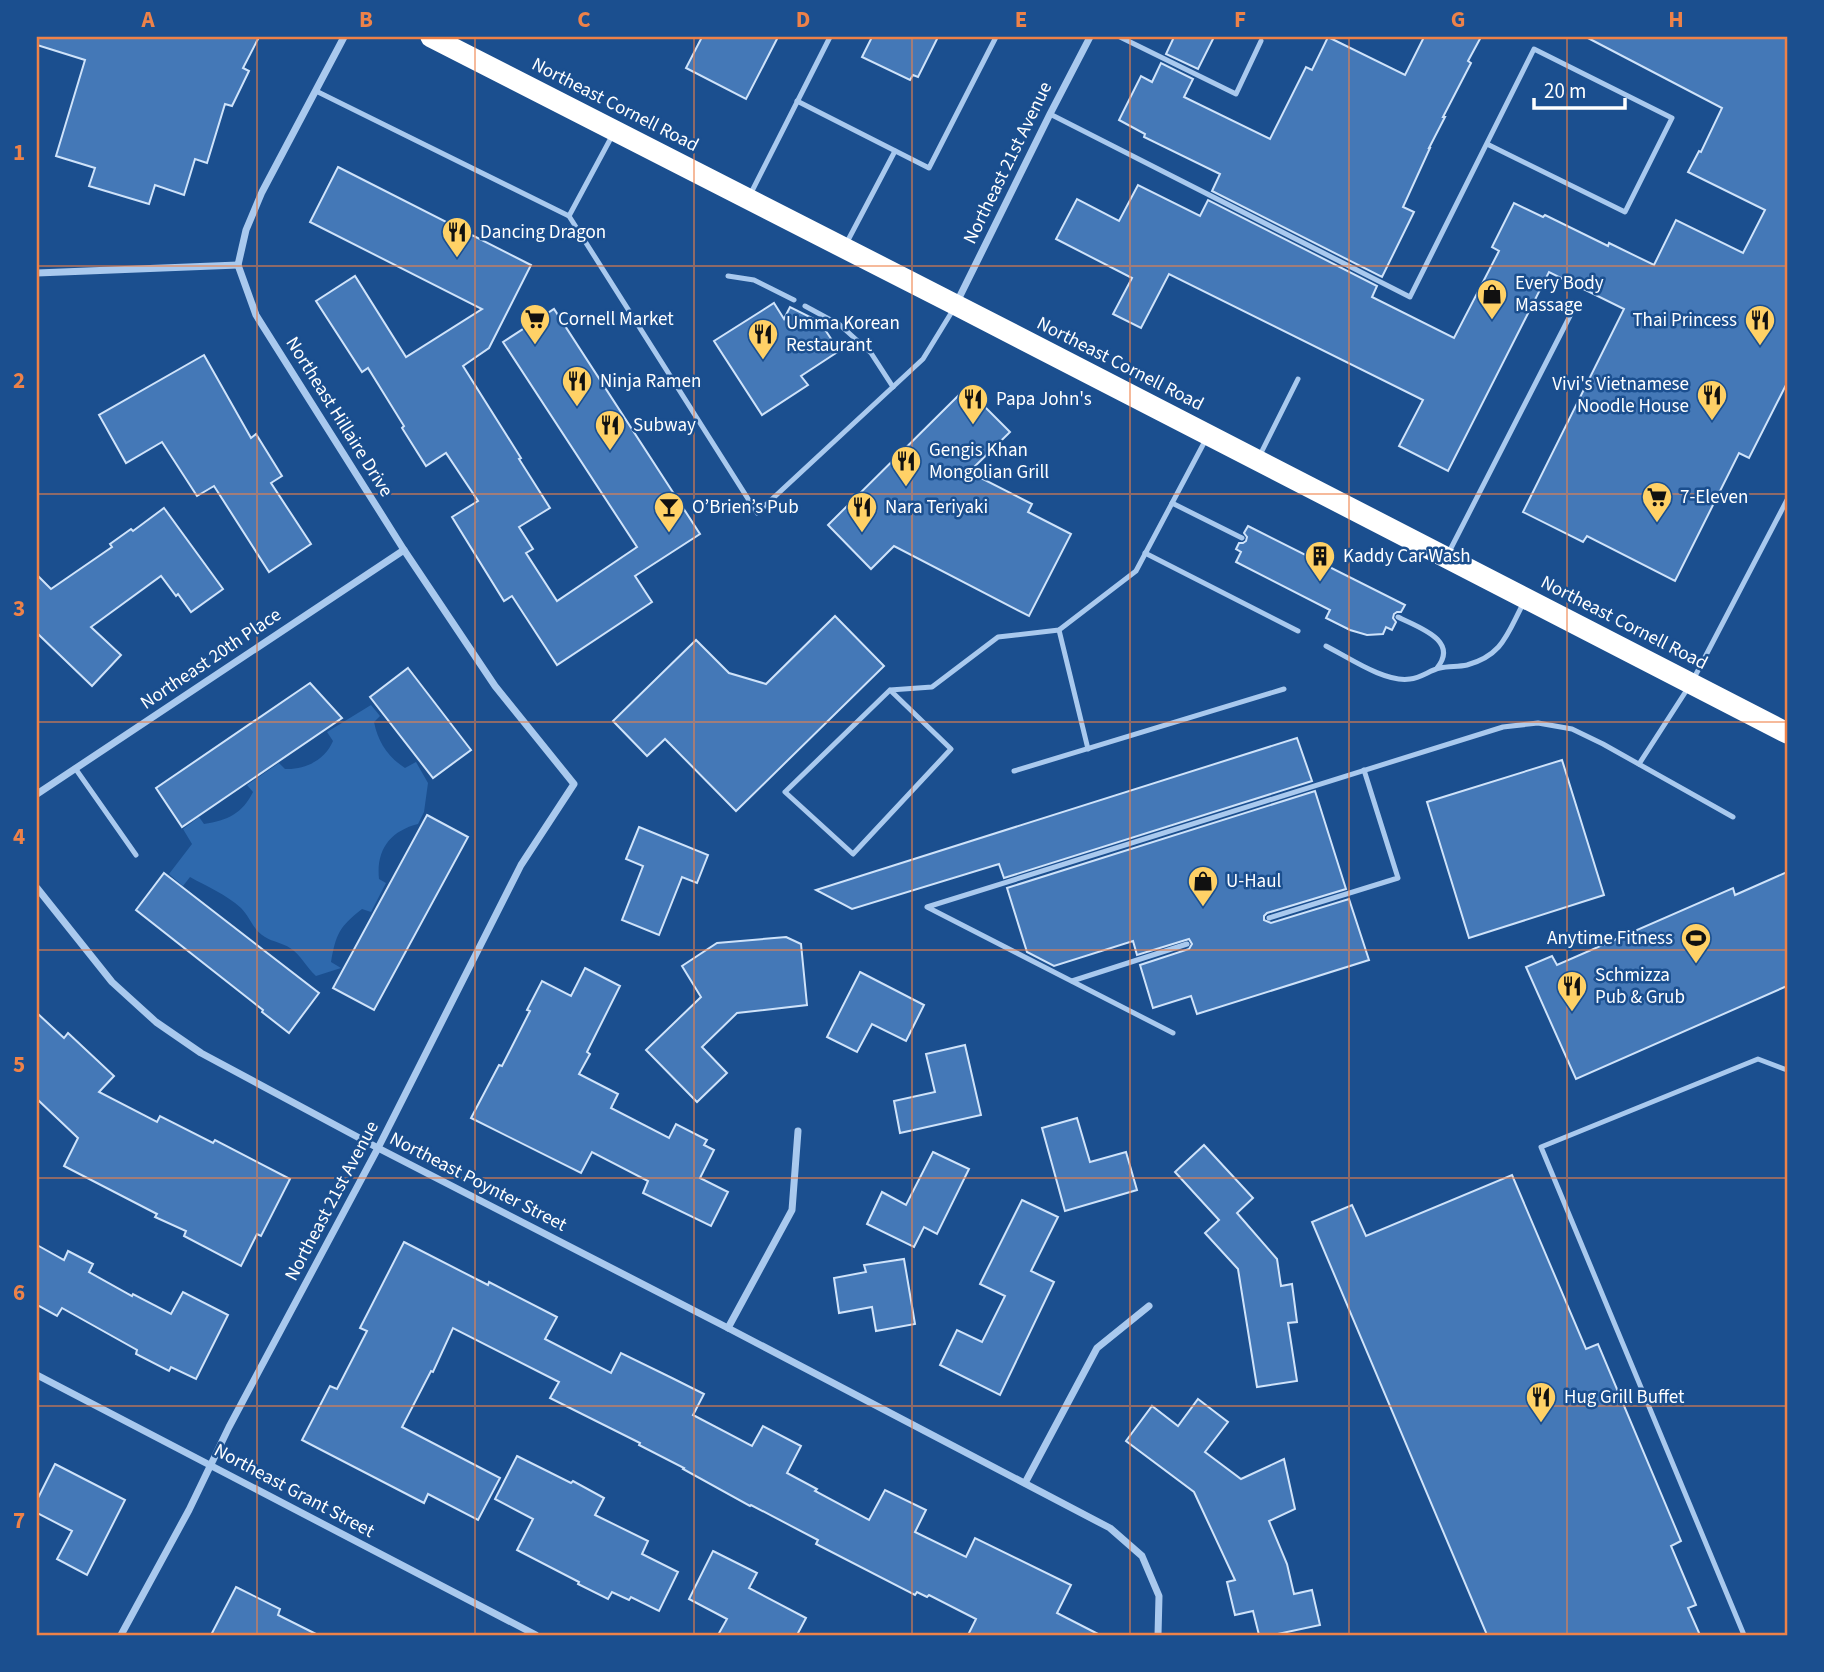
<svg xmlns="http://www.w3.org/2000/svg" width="1824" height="1672" viewBox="0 0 1824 1672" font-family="'Source Sans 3',sans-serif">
  <rect width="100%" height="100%" fill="#1b4f8f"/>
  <path fill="#2e69ad" d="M371 705 380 716 374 722C378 742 388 757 405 768L416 762 428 783 424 812 418 824C390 831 376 850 379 879L386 883 371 912 362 909C339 927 336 934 331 962L341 968 316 976C306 967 301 955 290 948 283 943 273 942 265 937 253 930 250 917 241 908 227 895 206 886 190 877L183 886 169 874 192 844 183 829 199 817 204 824C228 820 242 814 253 792L247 785 279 763 285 769C305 770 325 760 333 741L327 732Z"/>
  <g fill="#4478b7" stroke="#cfe3fa" stroke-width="2">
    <path d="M37 37H259L243 68 249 71 232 106 225 104 207 163 195 159 184 195 155 185 149 204 89 186 95 168 56 156 85 60 37 45Z"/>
    <path d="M702 37H778L746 99 686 68Z"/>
    <path d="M872 37H938L918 77 913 75 910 80 862 57Z"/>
    <path d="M1174 37H1214L1198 69 1166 54Z"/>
    <path d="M1328 37 1405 75 1424 37H1481L1468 61 1471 63 1443 117H1445L1429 148H1430L1403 207 1414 212 1382 277 1212 191 1220 174 1144 137 1145 134 1119 120 1141 76 1152 82 1161 63 1193 79 1184 97 1270 139 1306 67 1312 70Z"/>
    <path d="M1586 37H1787V383L1749 458 1739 453 1675 581 1587 536 1583 542 1523 512 1624 309 1549 272 1448 471 1399 446 1423 400 1169 274 1141 328 1113 314 1132 278 1056 239 1077 199 1119 221 1138 185 1200 216 1208 200 1377 286 1372 297 1454 338 1499 251 1492 247 1514 203 1543 217 1545 215 1608 246 1609 243 1654 265 1676 220 1743 253 1765 210 1688 172 1699 151 1701 152 1722 108Z"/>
    <path d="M338 167 531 265 489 348 463 366 521 458 519 459 550 508 519 527 533 549 526 553 557 601 637 547 503 342 554 309 700 534 635 576 652 602 557 665 512 596 504 601 452 517 478 501 446 453 426 466 402 428 404 426 368 368 362 372 316 301 355 276 406 357 482 309 310 222Z"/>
    <path d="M774 303 784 319 790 307 820 322 839 351 801 376 808 385 762 415 714 341Z"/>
    <path d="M204 355 251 438 256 434 282 476 271 483 311 544 269 572 214 486 197 496 162 442 126 463 99 415Z"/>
    <path d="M966 388 1010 432 969 472 1032 504 1028 512 1071 534 1029 616 894 546 871 569 828 525Z"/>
    <path d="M164 508 223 589 191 612 178 594 176 596 161 576 91 627 121 655 92 686 37 633V575L51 589 112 547 110 544 131 529 133 531Z"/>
    <path d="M1248 526 1405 605 1401 612H1397L1394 614 1393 618 1396 622 1392 630 1386 627 1383 634 1367 635 1350 630 1326 618 1330 610 1236 562 1241 552 1236 549 1239 543H1243L1246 541 1247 537 1244 533Z"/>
    <path d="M835 616 884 666 736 811 665 739 647 756 613 721 696 640 729 673 766 684Z"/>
    <path d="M408 668 471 750 433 778 370 697Z"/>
    <path d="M310 683 342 718 182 827 156 788Z"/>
    <path d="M1297 738 1312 781 1004 878 999 864 852 909 816 890Z"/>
    <path d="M1562 760 1604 895 1469 938 1427 802Z"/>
    <path d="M1315 791 1346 889 1267 913 1264 916V920L1271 923 1349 899 1369 960 1197 1014 1191 996 1153 1008 1140 965 1189 949 1192 944 1189 939 1137 955 1133 941 1054 966 1027 952 1007 888Z"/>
    <path d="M427 815 468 837 374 1010 333 988Z"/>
    <path d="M639 827 708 855 697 883 682 877 659 935 622 920 643 866 626 859Z"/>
    <path d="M1787 872V986L1576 1079 1526 967 1552 956 1557 965 1733 888 1735 895Z"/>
    <path d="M164 873 319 993 289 1033 262 1012 263 1010 136 910Z"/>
    <path d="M786 937 801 944 807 1005 737 1013 702 1047 727 1073 697 1102 646 1050 701 997 682 966 717 943Z"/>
    <path d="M585 968 620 986 587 1052 590 1054 579 1074 618 1094 611 1108 669 1138 676 1124 707 1140 704 1145 714 1150 700 1178 728 1192 711 1226 643 1193 648 1181 592 1152 581 1173 471 1118 499 1065 502 1066 530 1011 527 1010 542 981 571 996Z"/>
    <path d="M860 972 924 1005 906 1041 872 1024 857 1052 827 1037Z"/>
    <path d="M37 1013 64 1038 68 1033 114 1076 99 1092 157 1122 160 1116 213 1143 215 1140 290 1179 261 1236 257 1234 241 1266 184 1236 186 1231 155 1217 157 1214 64 1166 78 1138 37 1099Z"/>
    <path d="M965 1045 981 1115 900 1133 894 1101 935 1092 926 1054Z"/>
    <path d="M1077 1118 1090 1162 1126 1152 1137 1190 1065 1211 1042 1128Z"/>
    <path d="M1204 1145 1253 1198 1237 1213 1277 1259 1281 1286 1292 1284 1297 1322 1288 1323 1297 1381 1257 1387 1238 1269 1205 1233 1219 1220 1175 1172Z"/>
    <path d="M933 1152 969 1169 937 1234 924 1227 914 1247 867 1224 882 1192 906 1205Z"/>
    <path d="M1512 1175 1586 1349 1598 1344 1681 1541 1671 1546 1696 1605 1688 1608 1700 1635H1487L1312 1222 1352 1205 1366 1236Z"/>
    <path d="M1022 1200 1058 1217 1031 1271 1054 1282 1000 1395 940 1365 957 1330 982 1342 1005 1296 980 1284Z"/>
    <path d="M404 1242 488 1285 489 1282 557 1317 545 1339 611 1373 621 1353 672 1378 704 1394 693 1415 752 1446 763 1426 801 1446 787 1473 817 1489 815 1491 869 1520 885 1490 926 1510 915 1532 966 1557 975 1538 1071 1585 1057 1613 1100 1635H968L976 1619 929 1595 927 1597 917 1592 915 1595 816 1544 818 1540 751 1505 750 1506 683 1469 684 1468 639 1445 640 1443 550 1398 559 1382 453 1328 433 1372 431 1371 402 1427 500 1478 478 1520 428 1494 424 1503 302 1440 330 1386 337 1389 367 1331 360 1328Z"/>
    <path d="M37 1245 64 1260 68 1251 93 1264 89 1272 132 1296 133 1294 171 1314 183 1292 228 1315 196 1379 171 1367 169 1371 136 1354 137 1350 62 1308 57 1316 37 1305Z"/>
    <path d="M904 1259 915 1324 876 1331 872 1307 839 1313 834 1278 866 1272 864 1265Z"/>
    <path d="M1198 1399 1228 1422 1205 1452 1241 1479 1284 1459 1295 1509 1269 1521 1287 1564 1294 1594 1312 1590 1320 1625 1273 1635H1259L1253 1611 1235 1615 1227 1582 1235 1580 1194 1492 1126 1441 1152 1406 1178 1426Z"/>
    <path d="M517 1456 571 1483 573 1481 604 1498 595 1515 648 1541 642 1554 678 1572 659 1611 631 1597 629 1600 612 1592 608 1599 578 1584 579 1582 517 1550 533 1519 495 1499Z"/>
    <path d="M55 1464 125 1500 87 1575 57 1559 72 1531 37 1513V1500Z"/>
    <path d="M713 1551 757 1573 749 1588 806 1618 797 1635H718L727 1619 689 1599Z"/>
    <path d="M236 1587 280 1609 278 1615 318 1635H211Z"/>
  </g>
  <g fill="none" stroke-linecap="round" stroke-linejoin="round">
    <g stroke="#a9c9ee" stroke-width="5">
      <path d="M1120 37 1236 94 1261 41"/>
      <path d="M316 91 569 216 757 513 923 359 953 310"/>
      <path d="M797 101 929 168 996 37"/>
      <path d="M1050 114 1410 297 1534 49 1672 118 1625 212 1487 144"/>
      <path d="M751 193 830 37"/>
      <path d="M569 216 612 136"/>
      <path d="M846 244 895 151"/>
      <path d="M728 276 754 280 794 300"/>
      <path d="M805 306 840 325 871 353 893 387"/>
      <path d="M1260 455 1298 379"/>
      <path d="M1172 503 1242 538"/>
      <path d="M1449 552 1572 312"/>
      <path d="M1145 553 1298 631"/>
      <path d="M1398 617C1417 627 1460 640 1437 668"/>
      <path d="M1059 630 1088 749"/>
      <path d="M1326 646C1348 657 1385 683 1410 679 1421 678 1430 670 1440 668 1449 666 1458 667 1467 665 1503 655 1507 634 1523 604"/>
      <path d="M1693 680 1787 500"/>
      <path d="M890 690 951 749 853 854 785 792 890 690 932 687 998 637 1059 630 1136 571 1205 441"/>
      <path d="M1639 764 1688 688"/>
      <path d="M75 768 136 855"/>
      <path d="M1014 771 1284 689"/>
      <path d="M1269 918 1398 878 1364 770"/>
      <path d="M1072 981 1187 944"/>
      <path d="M1173 1033 927 907 1503 727 1538 723 1572 729 1603 744 1733 817"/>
      <path d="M1744 1635 1541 1147 1758 1059 1787 1070"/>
    </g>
    <g stroke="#a9c9ee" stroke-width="7">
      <path d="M37 273 238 265"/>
      <path d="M956 304 1050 114 1090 37"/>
      <path d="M37 794 404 550"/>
      <path d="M37 888 112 982 156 1022 201 1053 378 1148 728 1328 1110 1528 1142 1556 1159 1596 1158 1635"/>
      <path d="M728 1328 792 1210 798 1131"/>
      <path d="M37 1375 536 1635"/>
      <path d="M1025 1483 1097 1348 1149 1306"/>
      <path d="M121 1635 189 1510 229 1427 378 1148 521 865 574 784 495 686 404 550 256 315 238 265 246 230 262 192 344 37"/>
    </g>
    <path stroke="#fff" stroke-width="21" d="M431 37 956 305 1787 733"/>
  </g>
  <path fill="none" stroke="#ee8249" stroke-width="2" stroke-opacity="0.55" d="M257 37V1635M475 37V1635M694 37V1635M912 37V1635M1130 37V1635M1349 37V1635M1567 37V1635M37 266H1787M37 494H1787M37 722H1787M37 950H1787M37 1178H1787M37 1406H1787"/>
  <defs>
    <g id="restaurant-pin" transform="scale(1.575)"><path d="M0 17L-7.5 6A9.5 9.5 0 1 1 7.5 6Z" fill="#ffd166" stroke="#1b4f8f"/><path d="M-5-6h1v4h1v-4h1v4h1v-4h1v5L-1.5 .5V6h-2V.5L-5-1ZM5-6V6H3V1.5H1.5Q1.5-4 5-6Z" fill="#111"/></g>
    <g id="shop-pin" transform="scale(1.575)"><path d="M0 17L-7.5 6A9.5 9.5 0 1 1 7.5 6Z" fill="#ffd166" stroke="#1b4f8f"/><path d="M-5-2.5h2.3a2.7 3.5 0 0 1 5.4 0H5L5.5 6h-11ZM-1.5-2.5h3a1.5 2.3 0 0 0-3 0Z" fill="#111"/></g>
    <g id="supermarket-pin" transform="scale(1.575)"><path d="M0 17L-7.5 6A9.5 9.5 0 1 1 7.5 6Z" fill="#ffd166" stroke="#1b4f8f"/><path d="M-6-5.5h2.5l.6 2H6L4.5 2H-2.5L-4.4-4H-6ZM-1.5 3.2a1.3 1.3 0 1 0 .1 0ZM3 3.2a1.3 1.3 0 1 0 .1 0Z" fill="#111"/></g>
    <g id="bar-pin" transform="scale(1.575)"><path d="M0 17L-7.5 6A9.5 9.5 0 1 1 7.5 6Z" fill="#ffd166" stroke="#1b4f8f"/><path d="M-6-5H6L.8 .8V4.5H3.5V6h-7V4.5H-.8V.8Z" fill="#111"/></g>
    <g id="building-pin" transform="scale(1.575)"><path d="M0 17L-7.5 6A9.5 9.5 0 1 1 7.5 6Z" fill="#ffd166" stroke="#1b4f8f"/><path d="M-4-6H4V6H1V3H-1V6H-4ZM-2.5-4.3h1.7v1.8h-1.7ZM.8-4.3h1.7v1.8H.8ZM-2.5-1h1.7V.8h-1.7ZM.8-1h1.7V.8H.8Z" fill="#111"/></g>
    <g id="stadium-pin" transform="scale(1.575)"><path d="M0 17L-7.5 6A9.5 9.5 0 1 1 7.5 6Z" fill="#ffd166" stroke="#1b4f8f"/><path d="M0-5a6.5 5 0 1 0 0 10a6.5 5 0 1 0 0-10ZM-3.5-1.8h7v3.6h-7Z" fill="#111"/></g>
  </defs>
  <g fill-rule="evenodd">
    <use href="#restaurant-pin" x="457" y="232"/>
    <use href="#shop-pin" x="1492" y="294"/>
    <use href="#supermarket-pin" x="535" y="319"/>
    <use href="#restaurant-pin" x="1760" y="320"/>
    <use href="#restaurant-pin" x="763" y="334"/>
    <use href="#restaurant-pin" x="577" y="381"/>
    <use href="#restaurant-pin" x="1712" y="395"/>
    <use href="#restaurant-pin" x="973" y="399"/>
    <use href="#restaurant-pin" x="610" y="425"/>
    <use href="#restaurant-pin" x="906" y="461"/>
    <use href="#supermarket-pin" x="1657" y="497"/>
    <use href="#bar-pin" x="669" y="507"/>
    <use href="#restaurant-pin" x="862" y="507"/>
    <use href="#building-pin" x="1320" y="556"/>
    <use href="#shop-pin" x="1203" y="881"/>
    <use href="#stadium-pin" x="1696" y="938"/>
    <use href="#restaurant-pin" x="1572" y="986"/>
    <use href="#restaurant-pin" x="1541" y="1397"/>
  </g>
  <g text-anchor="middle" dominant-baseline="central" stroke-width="5" stroke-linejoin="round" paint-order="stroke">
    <g font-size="19" fill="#fff" stroke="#1b4f8f">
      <text transform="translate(615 105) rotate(27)">Northeast Cornell Road</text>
      <text transform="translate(1008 163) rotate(-64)">Northeast 21st Avenue</text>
      <text transform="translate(1120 364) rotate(27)">Northeast Cornell Road</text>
      <text transform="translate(339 417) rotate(58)">Northeast Hillaire Drive</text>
      <text transform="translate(1624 623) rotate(27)">Northeast Cornell Road</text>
      <text transform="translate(211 659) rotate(-34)">Northeast 20th Place</text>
      <text transform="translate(478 1182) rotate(27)">Northeast Poynter Street</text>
      <text transform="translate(332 1201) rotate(-62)">Northeast 21st Avenue</text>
      <text transform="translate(294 1491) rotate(28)">Northeast Grant Street</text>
    </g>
    <g font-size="19" fill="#fff" stroke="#1b4f8f" text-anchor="start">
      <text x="480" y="232">Dancing Dragon</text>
      <text x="1515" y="283">Every Body<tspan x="1515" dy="22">Massage</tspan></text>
      <text x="558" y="319">Cornell Market</text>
      <text x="1737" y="320" text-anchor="end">Thai Princess</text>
      <text x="786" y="323">Umma Korean<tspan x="786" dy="22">Restaurant</tspan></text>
      <text x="600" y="381">Ninja Ramen</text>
      <text x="1689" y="384" text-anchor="end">Vivi's Vietnamese<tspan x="1689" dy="22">Noodle House</tspan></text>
      <text x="996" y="399">Papa John's</text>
      <text x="633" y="425">Subway</text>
      <text x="929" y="450">Gengis Khan<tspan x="929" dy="22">Mongolian Grill</tspan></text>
      <text x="1680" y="497">7-Eleven</text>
      <text x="692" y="507">O’Brien’s Pub</text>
      <text x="885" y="507">Nara Teriyaki</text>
      <text x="1343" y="556">Kaddy Car Wash</text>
      <text x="1226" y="881">U-Haul</text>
      <text x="1673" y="938" text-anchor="end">Anytime Fitness</text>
      <text x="1595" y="975">Schmizza<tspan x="1595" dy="22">Pub &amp; Grub</tspan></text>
      <text x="1564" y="1397">Hug Grill Buffet</text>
    </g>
  </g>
  <rect width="1824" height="1672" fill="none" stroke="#1b4f8f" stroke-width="77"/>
  <path d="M1534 98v10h91v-10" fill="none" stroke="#ffffff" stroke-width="3.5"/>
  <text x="1544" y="98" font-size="21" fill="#ffffff" stroke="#1b4f8f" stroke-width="5" paint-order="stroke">20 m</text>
  <rect x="38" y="38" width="1748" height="1596" fill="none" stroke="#ee8249" stroke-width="2.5"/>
  <g font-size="23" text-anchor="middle" font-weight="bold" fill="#ee8249">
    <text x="148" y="27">A</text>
    <text x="366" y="27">B</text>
    <text x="584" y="27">C</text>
    <text x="803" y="27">D</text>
    <text x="1021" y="27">E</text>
    <text x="1240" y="27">F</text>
    <text x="1458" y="27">G</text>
    <text x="1676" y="27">H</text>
    <text x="19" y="160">1</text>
    <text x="19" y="388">2</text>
    <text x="19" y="616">3</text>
    <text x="19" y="844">4</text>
    <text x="19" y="1072">5</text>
    <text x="19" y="1300">6</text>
    <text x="19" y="1528">7</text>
  </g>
</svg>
